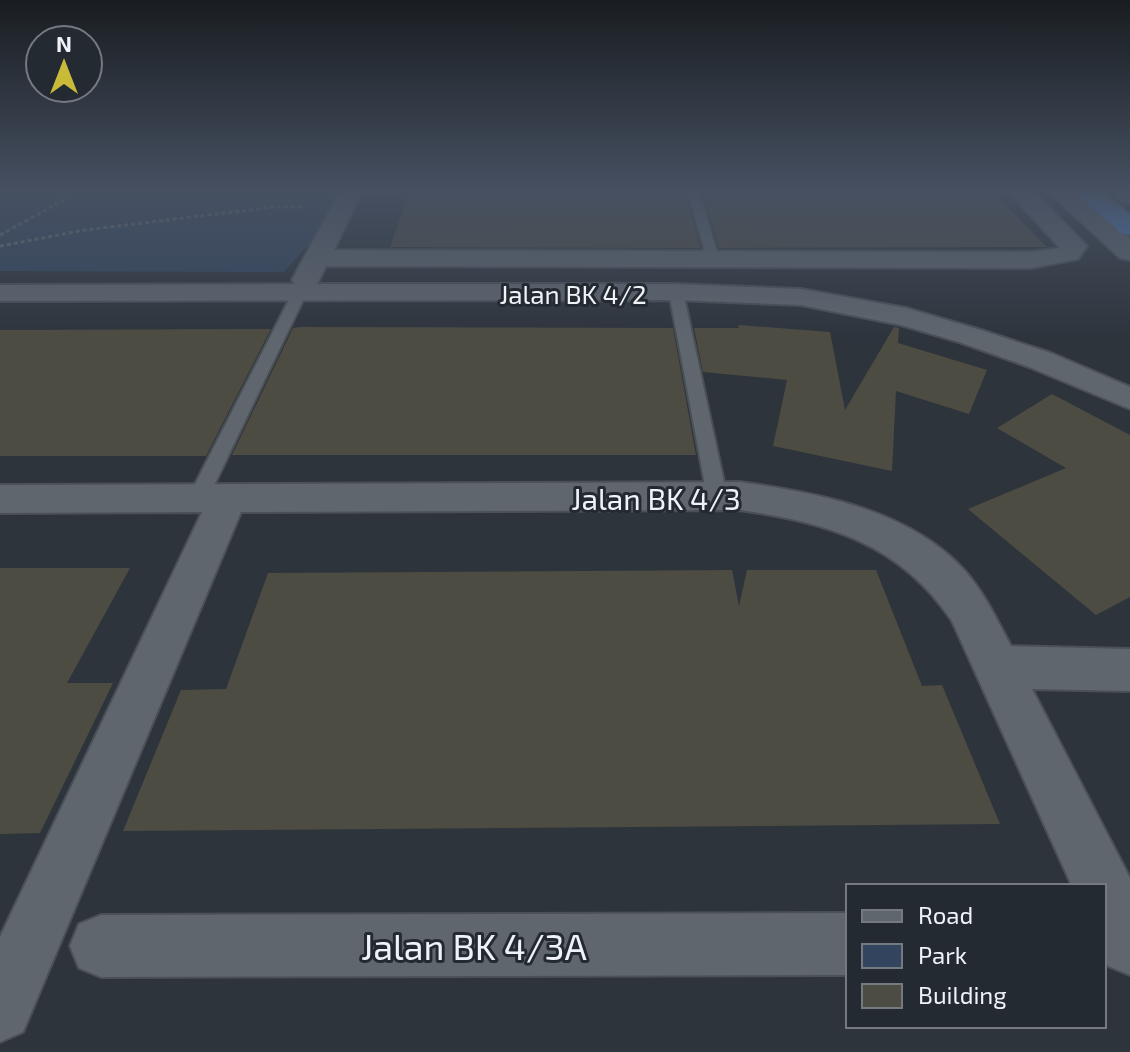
<svg xmlns="http://www.w3.org/2000/svg" width="1130" height="1052" viewBox="0 0 1130 1052" font-family="'Exo 2',sans-serif">
  <rect width="100%" height="100%" fill="#2e343c"/>
  <path fill="#33455e" d="M0 191H347L342 208 284 272 0 271Z"/>
  <g fill="#4d4c42">
    <path d="M410 191H685L701 248 390 247Z"/>
    <path d="M702 191H992L1047 247 719 248Z"/>
    <path d="M738 325 830 332 845 410 894 327 899 328 898 343 987 370 969 414 896 391 892 471 773 446 787 380 703 372 694 328H739Z"/>
    <path d="M300 327 673 328 696 455H232L293 328Z"/>
    <path d="M271 329 206 456H0V330Z"/>
    <path d="M1052 394 1130 435V597L1096 615 968 509 1066 468 997 428Z"/>
    <path d="M0 568H130L67 683H113L40 833 0 834Z"/>
    <path d="M732 570 739 606 747 570H876L922 686 942 685 1000 824 123 831 181 690 226 689 268 573Z"/>
  </g>
  <g fill="none" stroke-linecap="round" stroke-linejoin="round">
    <g stroke="#4a5056" stroke-width="4">
      <g id="service">
        <path d="M688 191H699L719 259 718 262 707 259Z"/>
        <path d="M676 288 683 292 727 496 717 503 707 496 669 292Z"/>
        <path d="M299 290 306 294 208 498 198 505 191 503 188 498 292 294Z"/>
      </g>
    </g>
    <g stroke="#4a5056" stroke-width="4">
      <g id="minor">
        <path d="M340 191H362L334 250 1031 252 1060 248 1008 191H1033L1087 246 1078 259 1031 268 326 266 317 284H676L801 289 906 308 981 330 1051 353 1130 387V409L1029 367 959 342 901 325 801 305 676 300 0 301V285L295 284 292 280Z"/>
        <path d="M740 482C818 493 911 510 966 572 985 594 997 620 1011 646L1130 649V691L1032 689 1130 878V975L1108 966 1104 957V886H1072L952 621C900 543 828 523 740 510L241 512 23 1032 0 1042V937L202 512 0 513V485Z"/>
        <path d="M848 913V975L101 977 79 968 70 946 79 924 101 915Z"/>
      </g>
    </g>
    <g stroke="#4a5056" stroke-width="4">
      <g id="secondary">
        <path d="M1048 191H1075L1130 238V260L1120 258Z"/>
        <path d="M1112 191H1130V203L1121 201Z"/>
      </g>
    </g>
    <g stroke="#4a5056" stroke-width="4">
      <path id="trunk" d="M1073 191H1101L1130 214V235L1121 233Z"/>
    </g>
    <g stroke="#6d7279" stroke-width="3" stroke-dasharray="4 3" stroke-linecap="butt">
      <path d="M0 235 66 199 69 191"/>
      <path d="M0 246 85 230 274 207H304"/>
    </g>
    <use href="#service" fill="#5f666e" fill-rule="evenodd"/>
    <use href="#minor" fill="#5f666e" fill-rule="evenodd"/>
    <use href="#secondary" fill="#5f666e" fill-rule="evenodd"/>
    <use href="#trunk" fill="#4c80c4" fill-rule="evenodd"/>
  </g>
  <linearGradient id="sky" x2="0" y2="1"><stop stop-color="#191d21"/><stop offset="0.56" stop-color="#465061"/><stop offset="1" stop-color="#465061" stop-opacity="0"/></linearGradient>
  <rect width="1130" height="339" fill="url(#sky)"/>
  <g text-anchor="middle" dominant-baseline="central" stroke-width="6" stroke-linejoin="round" paint-order="stroke">
    <g font-size="26" fill="#eff3f8" stroke="#242a32">
      <text x="573" y="293">Jalan BK 4/2</text>
    </g>
    <g font-size="30" fill="#eff3f8" stroke="#242a32">
      <text x="656" y="498">Jalan BK 4/3</text>
    </g>
    <g font-size="36" fill="#eff3f8" stroke="#242a32">
      <text x="474" y="945">Jalan BK 4/3A</text>
    </g>
  </g>
  <rect x="846" y="884" width="260" height="144" fill="#242a32" stroke="#757a81" stroke-width="2"/>
  <rect x="862" y="910" width="40" height="12" fill="#5f666e" stroke="#757a81" stroke-width="2"/>
  <text x="918" y="924" font-size="24" fill="#eff3f8">Road</text>
  <rect x="862" y="944" width="40" height="24" fill="#33455e" stroke="#757a81" stroke-width="2"/>
  <text x="918" y="964" font-size="24" fill="#eff3f8">Park</text>
  <rect x="862" y="984" width="40" height="24" fill="#4d4c42" stroke="#757a81" stroke-width="2"/>
  <text x="918" y="1004" font-size="24" fill="#eff3f8">Building</text>
  <g transform="translate(64 64)"><circle r="38" fill="#242a32" stroke="#757a81" stroke-width="2"/>
  <path d="M0-6L14 30L0 20L-14 30Z" fill="#caba3a"/>
  <text y="-12" font-size="22" font-weight="bold" text-anchor="middle" fill="#eff3f8">N</text>
  </g>
</svg>
